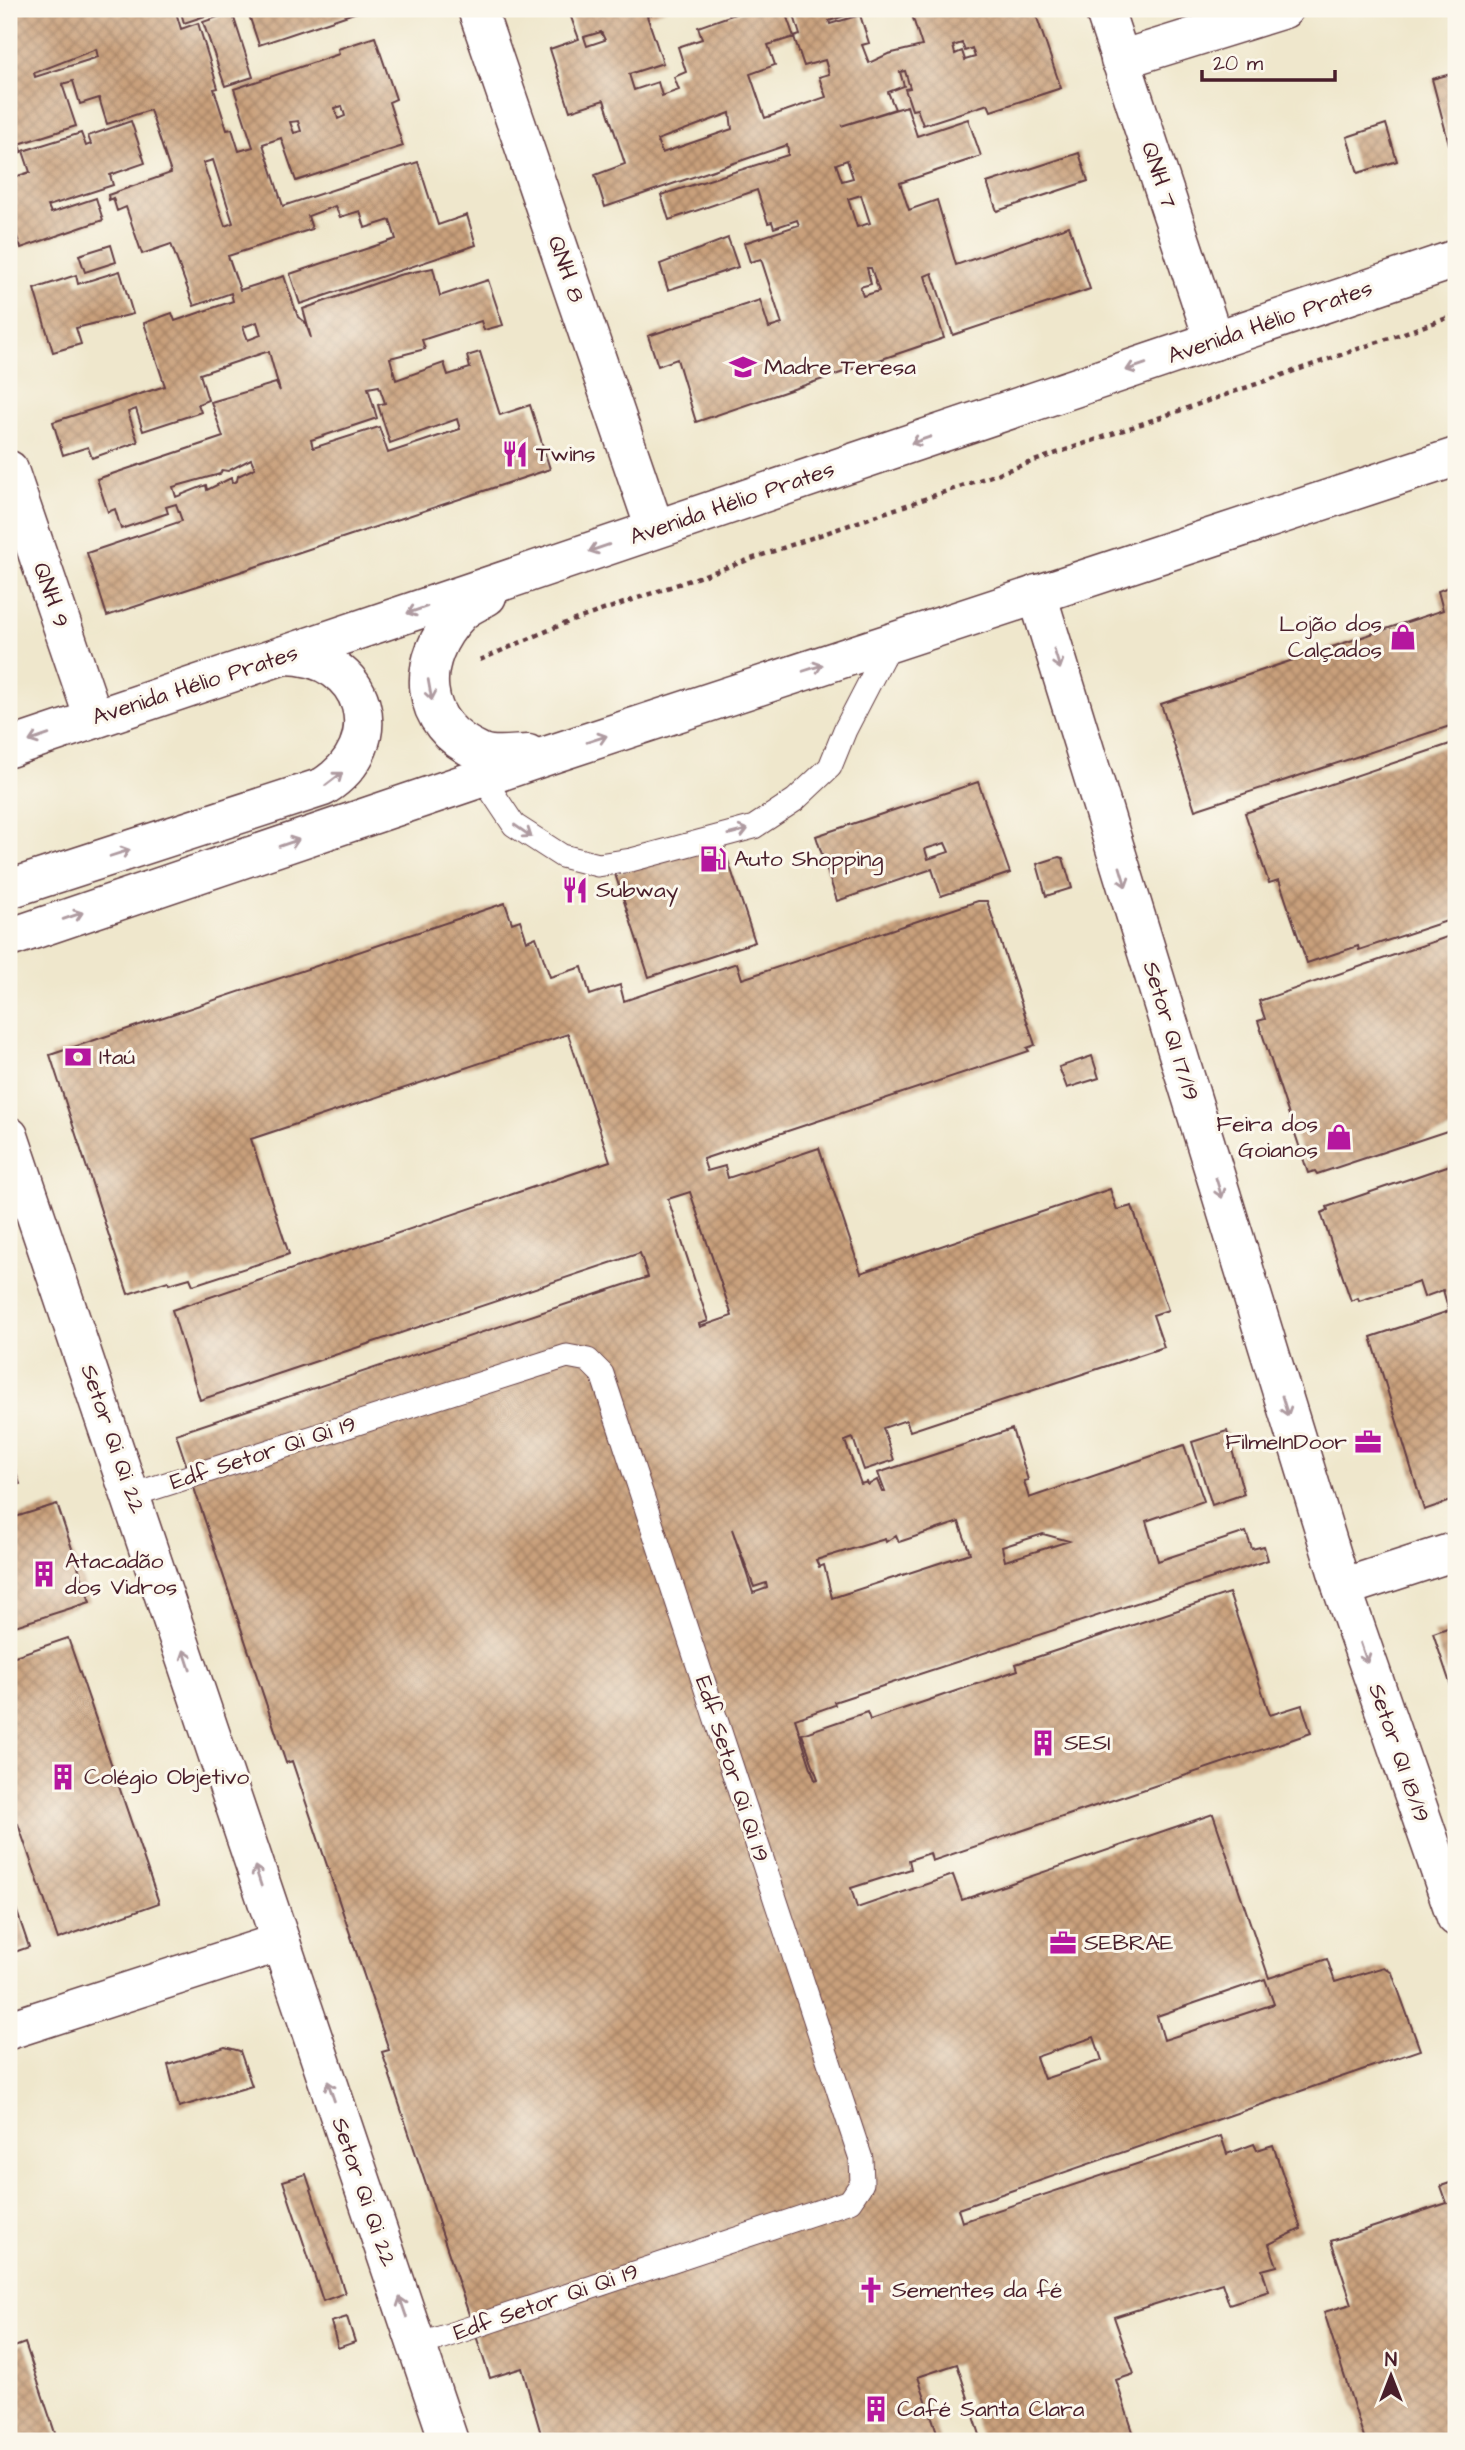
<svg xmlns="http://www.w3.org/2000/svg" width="1465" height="2450" viewBox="0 0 1465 2450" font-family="'Architects Daughter',sans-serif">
  <defs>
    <pattern id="building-cross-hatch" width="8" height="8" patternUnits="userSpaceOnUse" patternTransform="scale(1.75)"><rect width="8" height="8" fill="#c9a07b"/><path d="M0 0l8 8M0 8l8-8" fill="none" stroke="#a58265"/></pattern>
  </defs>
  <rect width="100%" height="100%" fill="#fbf7ec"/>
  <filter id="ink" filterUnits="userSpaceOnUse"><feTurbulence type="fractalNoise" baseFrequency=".0143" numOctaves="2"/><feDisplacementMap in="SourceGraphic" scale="14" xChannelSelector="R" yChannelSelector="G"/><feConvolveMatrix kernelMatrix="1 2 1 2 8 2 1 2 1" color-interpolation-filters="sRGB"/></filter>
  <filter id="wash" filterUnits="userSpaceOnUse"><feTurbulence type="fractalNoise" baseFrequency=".00686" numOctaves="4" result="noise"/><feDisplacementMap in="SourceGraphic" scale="28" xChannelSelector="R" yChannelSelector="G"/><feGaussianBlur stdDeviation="1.57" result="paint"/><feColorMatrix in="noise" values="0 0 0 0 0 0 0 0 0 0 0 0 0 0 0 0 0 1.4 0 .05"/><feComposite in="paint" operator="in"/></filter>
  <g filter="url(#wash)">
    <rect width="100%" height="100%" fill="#efe7cc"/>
    <g id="blocks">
      <g fill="url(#building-cross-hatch)" fill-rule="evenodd">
        <path d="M29 9H175L181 29 198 23 218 88 214 89 227 130 232 129 239 151 253 147 234 89 339 54 338 49 375 37 396 99 389 102 403 146 296 181 281 138 263 144 283 206 418 162 438 225 467 215 476 245 300 304 290 274 396 239 390 220 365 228 360 211 340 217 335 206 308 216 312 229 228 256 240 290 284 276 298 317 305 322 311 338 303 309 399 275 433 268 440 296 488 280 503 325 484 330 481 321 422 340 425 349 390 358 396 380 444 363 448 375 470 368 467 356 480 352 500 415 530 405 550 469 107 616 87 553 182 521 176 504 166 507 168 513 121 529 115 509 108 512 97 479 223 437 211 402 276 383 280 391 269 352H266L200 374 208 400 198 404 201 412 143 431 136 409 128 412 138 442 92 458 88 447 63 455 53 422 165 386 144 323 172 313 175 321 233 301 231 293 194 306 171 244 142 254 126 207 117 211 113 198 109 200 108 195 171 173 150 110 107 124 99 98 80 104 73 81 62 84 76 126 19 144 21 152 9 156V16ZM96 49 98 57 35 77 34 73ZM342 106 345 116 338 119 335 108ZM298 121 301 131 294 133 290 122ZM213 160 233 223 225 226 203 163ZM257 322 261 335 248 340 243 327ZM379 386 385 403 378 405 390 443 457 419 460 429 388 453 379 427 313 448 311 440 377 418 368 388ZM251 459 255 468 238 476 237 481 232 483 231 478 207 490 206 485 176 497 173 487 220 474 222 470 228 471Z"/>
        <path d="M180 9H226L184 23Z"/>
        <path d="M247 9H366L259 45Z"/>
        <path d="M568 9H667L647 16 663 63 629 74 634 90 658 82 662 96 679 90 674 77 686 72 678 47 702 39 698 27 749 9H784L794 37 768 45 775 65 750 74 765 118 826 97 819 77 829 74 825 60 804 66 794 37 800 35 792 9H825L827 16 826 9H866L829 21 830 24 860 15 869 43 862 45 869 63 888 54 922 46 910 9H1034L1061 88 991 111 988 104 923 125 917 109 912 110 905 89 910 88 905 71 900 72 904 86 888 92 895 109 841 126 907 106 917 136 968 119 981 156 900 183 909 210 937 200 956 265 1069 226 1090 289 953 335 932 273 925 276 944 338 696 422 677 359 658 366 648 336 760 300 769 328 782 324 761 259 750 262 744 243 799 225 797 220 774 228 772 222 768 223 757 190 669 220 661 195 788 155V150L787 145 605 207 595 175 625 164 604 100 570 111 550 49 579 39ZM601 32 605 40 587 46 584 37ZM962 43 965 51 972 48 975 57 965 60 962 51 955 54 953 46ZM730 113 732 129 662 153 657 140ZM847 160 853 178 842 181 836 164ZM861 195 870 223 857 227 848 199ZM867 268H871L879 291 863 296 860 287 871 284Z"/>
        <path d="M232 12 253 77 225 86 203 22Z"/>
        <path d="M1451 74 1452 81 1456 80V143L1449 144 1432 79Z"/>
        <path d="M131 121 145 163 110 175 113 185 48 206 51 213 96 198 103 220 21 248 13 226 9 227V179L30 172 23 151 81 133 86 146 91 144 88 136Z"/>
        <path d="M1386 124 1397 161 1358 173 1347 137Z"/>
        <path d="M1079 153 1088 181 997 211 987 183Z"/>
        <path d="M728 238 738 267 668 290 660 264Z"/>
        <path d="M111 245 116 262 85 272 79 255Z"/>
        <path d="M120 271 133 314 76 328 81 344 53 352 34 289 76 275 78 284Z"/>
        <path d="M1456 584V724L1195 810 1161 704 1443 610 1438 591Z"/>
        <path d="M1456 742V918L1359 950 1358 946 1307 963 1279 880 1269 883 1245 813Z"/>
        <path d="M978 782 1010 873 941 896 932 869 837 901 816 836ZM945 843 949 852 928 859 925 849Z"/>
        <path d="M721 839 755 942 649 977 615 874Z"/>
        <path d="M1059 857 1063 858 1072 888 1046 896 1037 864Z"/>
        <path d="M978 901H987L1035 1045 1027 1048 1029 1051 703 1159 707 1171 725 1166 728 1178 819 1148 861 1273 1110 1189 1117 1210 1132 1206 1168 1310 1153 1315 1164 1347 910 1431 906 1420 883 1428 894 1460 864 1470 853 1438 845 1441 861 1484 867 1482 868 1485 877 1480 882 1492H885L878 1473 1012 1429 1028 1480 1024 1481 1029 1498 1184 1445 1204 1501 1146 1521 1158 1561 1246 1532 1252 1549 1264 1546 1268 1560 834 1702 835 1705 795 1719 815 1780 818 1779 802 1734 867 1712 870 1720 1018 1670 1016 1664 1229 1593 1270 1715 1302 1705 1311 1733 932 1861 930 1853 909 1860 911 1869 851 1888 857 1908 953 1875 962 1900 1213 1814 1269 1978 1327 1959 1335 1982 1384 1967 1392 1973 1420 2050 958 2209 962 2222 1221 2136 1227 2154 1254 2144 1257 2150 1273 2145 1301 2229 1269 2244 1277 2266 1262 2270 1269 2291 1229 2304 1222 2283 1114 2317 1134 2374 1116 2380 1136 2441H982L957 2364 918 2377 940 2441H543L522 2368 490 2378 382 2052 389 2050 292 1761 286 1763 176 1434 648 1277 640 1253 200 1400 172 1310 610 1161 568 1034 251 1139 289 1254 193 1285 190 1278 169 1284 168 1281 128 1294 50 1055 505 903 512 923 520 920 527 941 536 937 550 977 582 967 590 995 620 985 624 1001 737 963 742 979ZM690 1192 732 1316 700 1327 699 1324 708 1321 668 1199ZM959 1522 970 1553 832 1598 824 1565 819 1567 816 1560 885 1539 886 1542 896 1535 899 1542ZM732 1529 754 1587 766 1583 767 1588 753 1593ZM1043 1534 1069 1541 1005 1561 1002 1547ZM1265 1979 1274 2004 1164 2040 1157 2016ZM1094 2037 1102 2060 1044 2079 1036 2057Z"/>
        <path d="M1456 934V1128L1317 1174 1315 1171 1308 1173 1258 1021 1265 1019 1259 1001Z"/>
        <path d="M1092 1056 1099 1078 1067 1088 1059 1067Z"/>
        <path d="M1456 1163V1499L1424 1510 1371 1337 1449 1311 1443 1290 1424 1297 1419 1282 1359 1301 1358 1298 1351 1301 1321 1213 1328 1210 1327 1207Z"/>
        <path d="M1227 1431 1244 1494 1212 1505 1192 1442Z"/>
        <path d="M9 1453 20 1484 9 1488Z"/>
        <path d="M57 1504 90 1602 9 1628V1519Z"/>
        <path d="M1456 1625V1701L1433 1633Z"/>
        <path d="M68 1638 159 1903 58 1939 18 1824 9 1827V1658Z"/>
        <path d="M9 1888 29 1947 9 1954Z"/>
        <path d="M225 2047 240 2051 252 2086 179 2107 168 2065Z"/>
        <path d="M306 2174 345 2293 323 2301 283 2181Z"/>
        <path d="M1456 2181V2441H1365L1324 2312 1352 2304 1331 2241 1447 2203 1441 2186Z"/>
        <path d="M347 2317 355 2342 338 2348 331 2322Z"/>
        <path d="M25 2343 56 2436 42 2441H9V2349Z"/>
      </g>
    </g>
  </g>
  <g filter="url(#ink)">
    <use href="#blocks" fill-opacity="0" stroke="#633d43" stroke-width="2"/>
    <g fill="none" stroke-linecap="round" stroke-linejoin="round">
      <g stroke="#633d43" stroke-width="25">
        <g id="lane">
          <path d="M482 777 514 825 562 856 598 865 631 860 754 827 795 800 830 767 845 730 890 643"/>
          <path d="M132 1495 567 1356 588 1360 602 1374 861 2159 862 2183 850 2201 416 2346"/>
        </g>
      </g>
      <g stroke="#633d43" stroke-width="41">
        <g id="street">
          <path d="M477 9 655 529"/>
          <path d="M1104 9 1214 341"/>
          <path d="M1120 60 1284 9"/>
          <path d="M9 470 94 719"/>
          <path d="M1037 594 1342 1588 1456 1917"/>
          <path d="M1342 1588 1456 1551"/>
          <path d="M9 2030 281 1942"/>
        </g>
      </g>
      <g stroke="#633d43" stroke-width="41">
        <path id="secondary" d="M9 1136 449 2441"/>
      </g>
      <g stroke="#633d43" stroke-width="41">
        <g id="primary">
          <path d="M487 596C478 602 466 606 459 614 415 660 417 724 480 752 492 758 515 754 528 754"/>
          <path d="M9 748 1456 259"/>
          <path d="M9 889 323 787C393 743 366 655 285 655"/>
          <path d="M9 938 552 754 1456 457"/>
        </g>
      </g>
      <path stroke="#633d43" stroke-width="4.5" stroke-dasharray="5 5" stroke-linecap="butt" d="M480 660 563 624 1456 315"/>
      <use href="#lane" stroke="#fff" stroke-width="23"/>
      <use href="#street" stroke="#fff" stroke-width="38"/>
      <use href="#secondary" stroke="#fff" stroke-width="38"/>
      <use href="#primary" stroke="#fff" stroke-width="38"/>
    </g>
    <defs><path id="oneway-shaft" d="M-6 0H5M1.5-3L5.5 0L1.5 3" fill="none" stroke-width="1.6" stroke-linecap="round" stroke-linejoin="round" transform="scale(1.75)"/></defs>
    <g stroke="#ae9aa0">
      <use href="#oneway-shaft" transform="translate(1136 367) rotate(161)"/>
      <use href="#oneway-shaft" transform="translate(921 440) rotate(161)"/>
      <use href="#oneway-shaft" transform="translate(599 548) rotate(161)"/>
      <use href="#oneway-shaft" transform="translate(417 610) rotate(161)"/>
      <use href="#oneway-shaft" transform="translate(1057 659) rotate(73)"/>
      <use href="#oneway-shaft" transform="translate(813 668) rotate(-18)"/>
      <use href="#oneway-shaft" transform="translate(430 690) rotate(80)"/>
      <use href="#oneway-shaft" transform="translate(39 738) rotate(161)"/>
      <use href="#oneway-shaft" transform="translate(597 739) rotate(-18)"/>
      <use href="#oneway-shaft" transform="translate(334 779) rotate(-37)"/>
      <use href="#oneway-shaft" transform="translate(523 831) rotate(35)"/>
      <use href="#oneway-shaft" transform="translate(738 832) rotate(-15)"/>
      <use href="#oneway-shaft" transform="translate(289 843) rotate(-19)"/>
      <use href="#oneway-shaft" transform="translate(120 853) rotate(-18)"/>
      <use href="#oneway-shaft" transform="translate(1123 877) rotate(73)"/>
      <use href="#oneway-shaft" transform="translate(73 916) rotate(-19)"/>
      <use href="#oneway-shaft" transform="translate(1219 1188) rotate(73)"/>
      <use href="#oneway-shaft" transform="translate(1285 1406) rotate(73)"/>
      <use href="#oneway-shaft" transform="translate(1364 1653) rotate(71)"/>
      <use href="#oneway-shaft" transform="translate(187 1660) rotate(-108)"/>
      <use href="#oneway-shaft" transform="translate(258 1876) rotate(-108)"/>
      <use href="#oneway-shaft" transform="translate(331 2091) rotate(-109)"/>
      <use href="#oneway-shaft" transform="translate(403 2307) rotate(-109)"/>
    </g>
  </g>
  <defs>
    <g id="university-bare" transform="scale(2.1)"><path d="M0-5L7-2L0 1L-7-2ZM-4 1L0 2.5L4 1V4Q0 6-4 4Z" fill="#b5179e" stroke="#fbf7ec" stroke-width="2.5" paint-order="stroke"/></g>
    <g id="restaurant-bare" transform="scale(2.1)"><path d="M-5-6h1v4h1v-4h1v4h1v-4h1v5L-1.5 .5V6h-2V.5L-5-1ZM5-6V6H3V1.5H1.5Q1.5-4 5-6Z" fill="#b5179e" stroke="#fbf7ec" stroke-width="2.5" paint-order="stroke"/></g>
    <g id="shop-bare" transform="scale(2.1)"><path d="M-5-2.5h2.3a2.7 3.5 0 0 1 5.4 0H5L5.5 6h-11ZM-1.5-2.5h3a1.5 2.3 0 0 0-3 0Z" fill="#b5179e" stroke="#fbf7ec" stroke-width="2.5" paint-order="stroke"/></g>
    <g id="fuel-bare" transform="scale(2.1)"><path d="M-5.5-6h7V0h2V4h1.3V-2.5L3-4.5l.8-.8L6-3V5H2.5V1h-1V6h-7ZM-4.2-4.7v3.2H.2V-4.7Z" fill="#b5179e" stroke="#fbf7ec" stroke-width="2.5" paint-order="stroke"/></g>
    <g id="bank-bare" transform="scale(2.1)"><path d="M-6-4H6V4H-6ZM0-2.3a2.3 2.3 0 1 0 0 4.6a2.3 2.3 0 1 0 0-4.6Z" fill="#b5179e" stroke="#fbf7ec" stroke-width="2.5" paint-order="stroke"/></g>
    <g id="office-bare" transform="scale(2.1)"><path d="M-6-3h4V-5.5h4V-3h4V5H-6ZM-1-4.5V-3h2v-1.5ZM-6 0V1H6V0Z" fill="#b5179e" stroke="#fbf7ec" stroke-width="2.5" paint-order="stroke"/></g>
    <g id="building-bare" transform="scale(2.1)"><path d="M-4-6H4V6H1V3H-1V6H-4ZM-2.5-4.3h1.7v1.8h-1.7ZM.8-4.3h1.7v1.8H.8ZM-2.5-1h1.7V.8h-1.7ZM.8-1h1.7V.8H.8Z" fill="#b5179e" stroke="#fbf7ec" stroke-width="2.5" paint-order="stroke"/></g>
    <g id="church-bare" transform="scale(2.1)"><path d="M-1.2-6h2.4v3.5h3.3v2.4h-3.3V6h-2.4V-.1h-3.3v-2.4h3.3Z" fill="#b5179e" stroke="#fbf7ec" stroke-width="2.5" paint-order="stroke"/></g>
  </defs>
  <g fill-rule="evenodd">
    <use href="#university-bare" x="743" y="367"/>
    <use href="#restaurant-bare" x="515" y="454"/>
    <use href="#shop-bare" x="1403" y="637"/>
    <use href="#fuel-bare" x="713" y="859"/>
    <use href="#restaurant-bare" x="575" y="890"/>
    <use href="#bank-bare" x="78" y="1057"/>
    <use href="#shop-bare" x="1339" y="1137"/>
    <use href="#office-bare" x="1368" y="1442"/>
    <use href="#building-bare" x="44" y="1574"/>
    <use href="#building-bare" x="1043" y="1743"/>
    <use href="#building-bare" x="63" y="1777"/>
    <use href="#office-bare" x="1063" y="1943"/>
    <use href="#church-bare" x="871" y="2290"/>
    <use href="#building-bare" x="876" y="2409"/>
  </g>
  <g text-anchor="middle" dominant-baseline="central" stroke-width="6" stroke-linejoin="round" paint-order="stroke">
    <g font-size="23" fill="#4a1f2b" stroke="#fbf7ec">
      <text transform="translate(1159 175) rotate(72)">QNH 7</text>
      <text transform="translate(566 269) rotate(71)">QNH 8</text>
      <text transform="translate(1270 322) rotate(-19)">Avenida Hélio Prates</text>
      <text transform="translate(732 503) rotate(-19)">Avenida Hélio Prates</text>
      <text transform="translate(51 595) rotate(71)">QNH 9</text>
      <text transform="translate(195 685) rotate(-18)">Avenida Hélio Prates</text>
      <text transform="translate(1171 1031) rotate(73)">Setor QI 17/19</text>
      <text transform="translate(113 1439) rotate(71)">Setor Qi Qi 22</text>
      <text transform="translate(263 1453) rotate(-18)">Edf Setor Qi Qi 19</text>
      <text transform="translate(1399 1753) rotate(71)">Setor QI 18/19</text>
      <text transform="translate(732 1769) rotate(72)">Edf Setor Qi Qi 19</text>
      <text transform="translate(364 2192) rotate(71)">Setor Qi Qi 22</text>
      <text transform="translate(546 2302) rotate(-19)">Edf Setor Qi Qi 19</text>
    </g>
    <g font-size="23" fill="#4a1f2b" stroke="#fbf7ec" text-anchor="start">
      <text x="764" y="367">Madre Teresa</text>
      <text x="536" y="454">Twins</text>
      <text x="1382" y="624" text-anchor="end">Lojão dos<tspan x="1382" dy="26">Calçados</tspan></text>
      <text x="734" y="859">Auto Shopping</text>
      <text x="596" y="890">Subway</text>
      <text x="99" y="1057">Itaú</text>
      <text x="1318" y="1124" text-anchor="end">Feira dos<tspan x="1318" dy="26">Goianos</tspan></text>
      <text x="1347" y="1442" text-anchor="end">FilmeInDoor</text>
      <text x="65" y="1561">Atacadão<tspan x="65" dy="26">dos Vidros</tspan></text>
      <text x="1064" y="1743">SESI</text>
      <text x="84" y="1777">Colégio Objetivo</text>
      <text x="1084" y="1943">SEBRAE</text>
      <text x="892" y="2290">Sementes da fé</text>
      <text x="897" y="2409">Café Santa Clara</text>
    </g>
  </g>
  <rect width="1465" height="2450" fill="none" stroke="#fbf7ec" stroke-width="35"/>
  <g transform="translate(1391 2376)" stroke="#fbf7ec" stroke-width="5" paint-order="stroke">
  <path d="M0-5L12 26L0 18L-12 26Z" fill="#4a1f2b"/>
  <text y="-10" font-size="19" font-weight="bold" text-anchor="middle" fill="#4a1f2b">N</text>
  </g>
  <path d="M1202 70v10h133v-10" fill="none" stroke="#4a1f2b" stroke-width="3.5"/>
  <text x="1213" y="70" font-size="21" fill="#4a1f2b" stroke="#fbf7ec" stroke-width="5" paint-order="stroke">20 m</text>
</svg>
